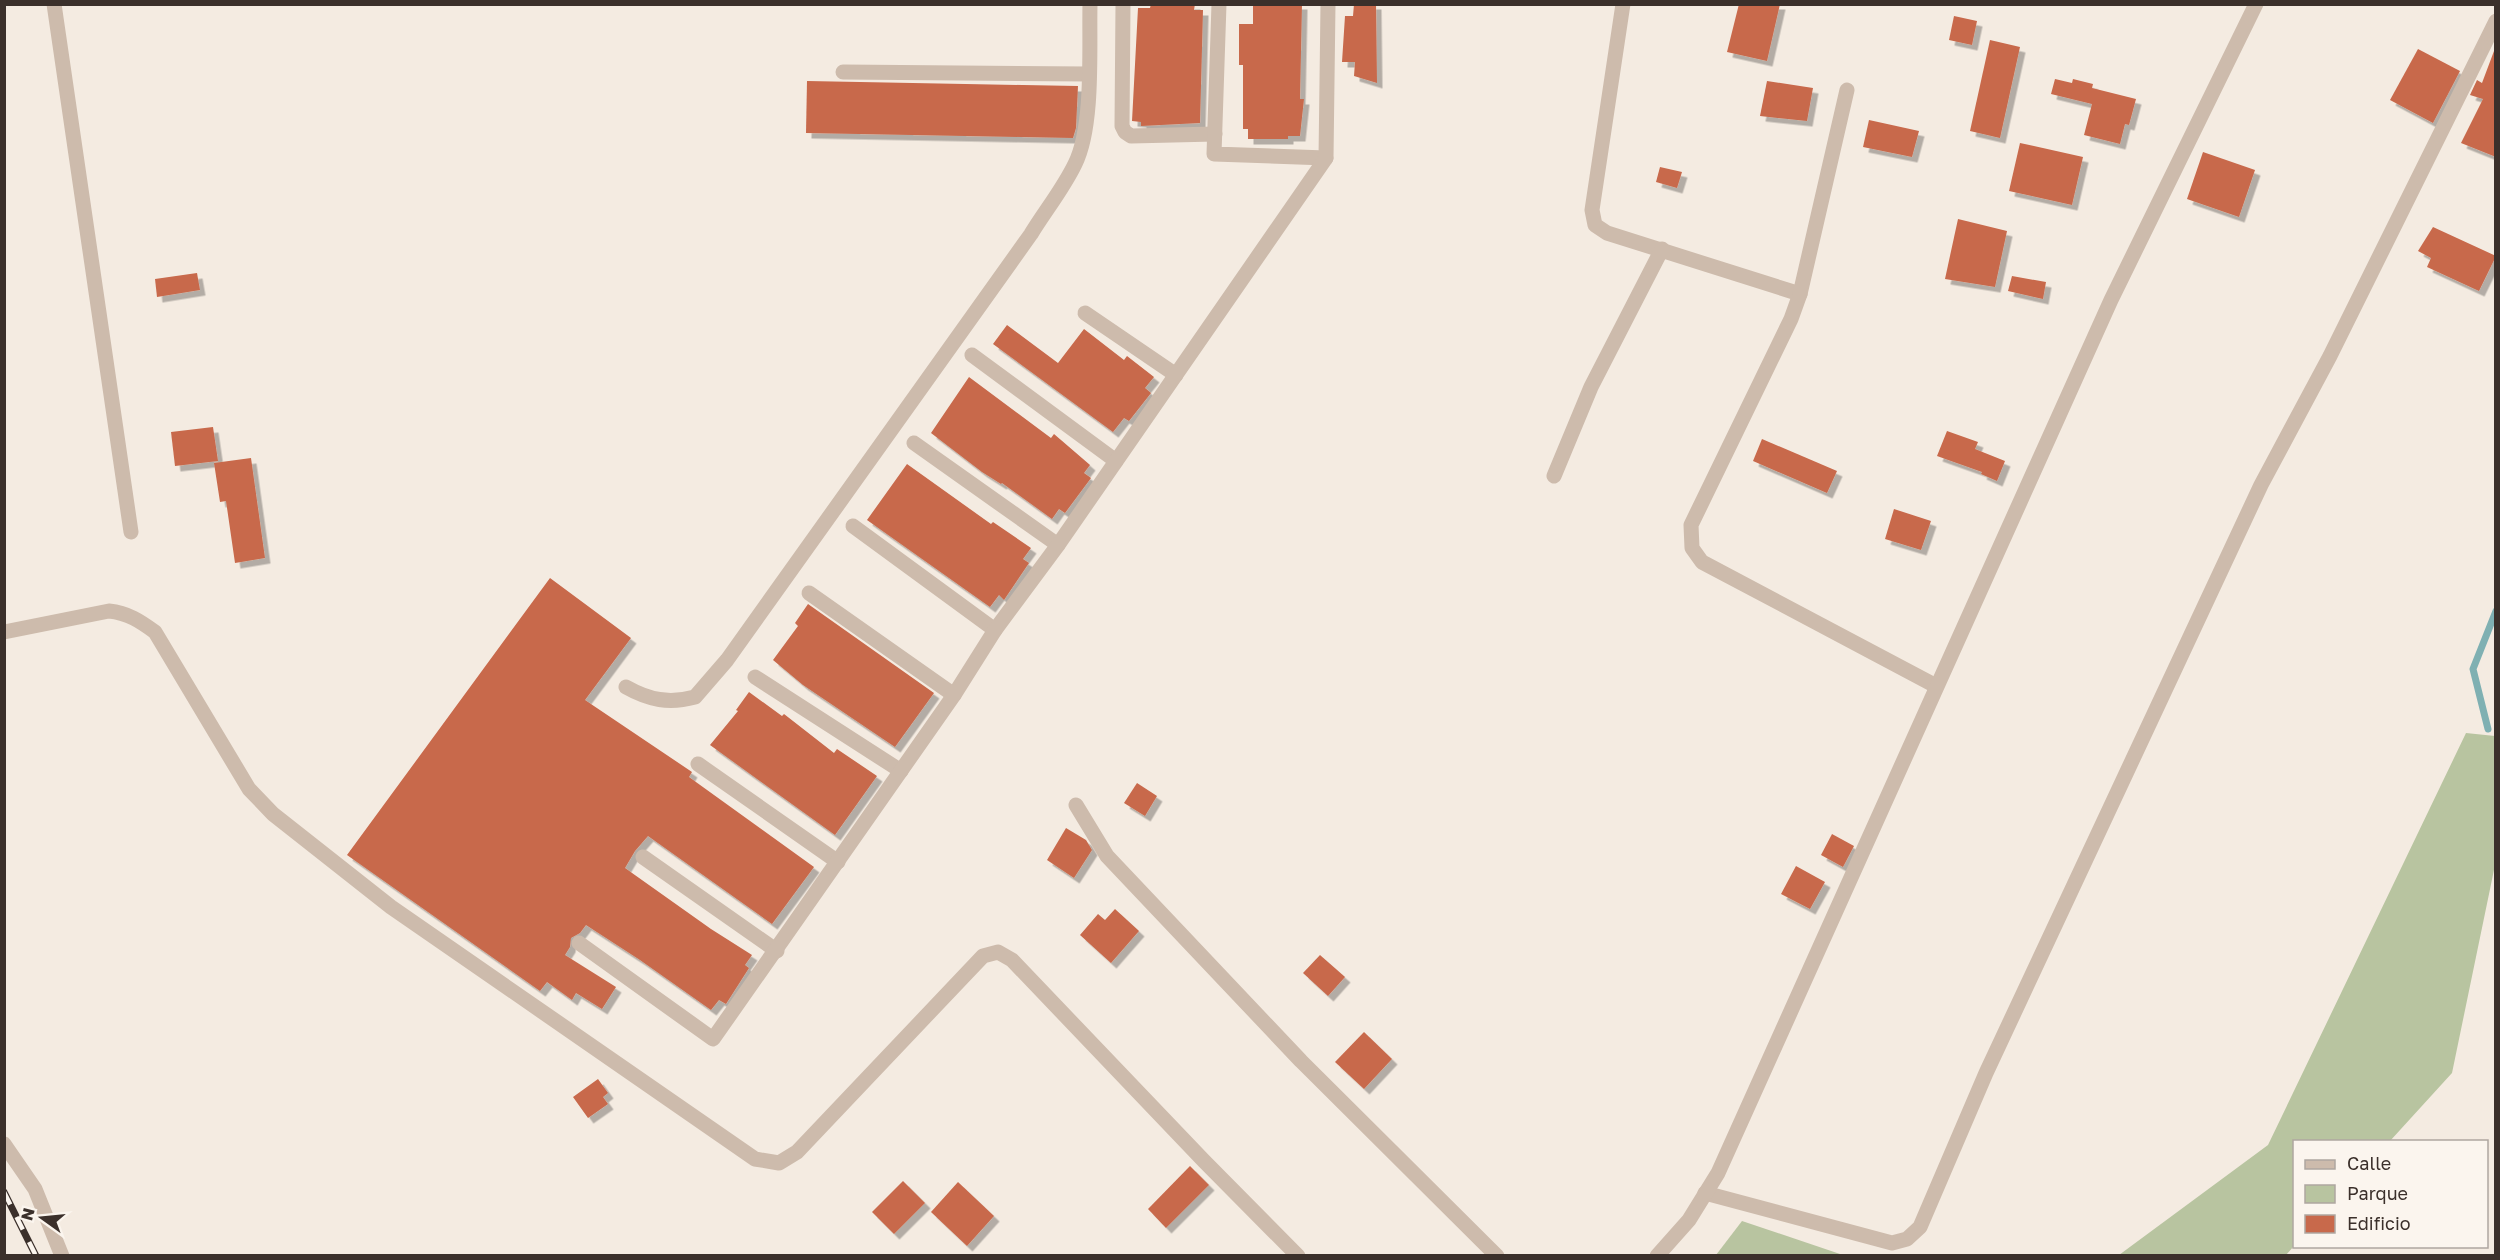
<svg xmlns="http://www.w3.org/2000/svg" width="2500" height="1260" viewBox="0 0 2500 1260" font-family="'Golos Text',sans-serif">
  <defs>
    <filter id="shadow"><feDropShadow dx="5.5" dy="5.5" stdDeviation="0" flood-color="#0004"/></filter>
  </defs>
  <rect width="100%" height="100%" fill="#f4ebe1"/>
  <g fill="#b8c4a0">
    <path d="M2466 733 2495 736V865L2452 1073 2390 1141 2294 1142V1246L2286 1255H2119L2268 1145Z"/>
    <path d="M1742 1221 1843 1255H1716Z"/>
  </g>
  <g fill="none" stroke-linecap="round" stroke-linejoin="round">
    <path stroke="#7fb0b2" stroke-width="7" d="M2488 729 2473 669 2496 611"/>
  </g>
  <g fill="#c8694b" filter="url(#shadow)">
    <path d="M1151 4H1195L1194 10H1203L1200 123 1141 126V122L1132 121 1138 8H1150Z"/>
    <path d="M1253 4H1302L1300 99H1304L1300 136H1288V139H1248V129H1243V65H1239V24H1253Z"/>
    <path d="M1354 4H1376L1377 83 1354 76 1355 62H1342L1345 16H1353Z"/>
    <path d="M1739 4H1780L1767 61 1727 52Z"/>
    <path d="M1954 16 1977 21 1972 45 1949 40Z"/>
    <path d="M1990 40 2020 47 2000 138 1970 131Z"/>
    <path d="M2418 49 2460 71 2433 123 2390 100Z"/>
    <path d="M2494 51H2496V157L2461 143 2483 99 2470 95 2477 80 2482 83Z"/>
    <path d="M2055 79 2072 83 2073 79 2093 84 2092 88 2136 99 2129 125 2125 124 2120 144 2084 135 2092 104 2051 94Z"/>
    <path d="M807 81 1078 86 1076 128 1073 138 806 133Z"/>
    <path d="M1767 81 1813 88 1807 121 1760 116Z"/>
    <path d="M1869 120 1919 131 1912 157 1863 147Z"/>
    <path d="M2020 143 2083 157 2072 205 2009 191Z"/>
    <path d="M2203 152 2255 170 2239 217 2187 199Z"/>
    <path d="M1660 167 1682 172 1677 188 1656 182Z"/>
    <path d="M1958 219 2007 231 1995 287 1945 279Z"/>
    <path d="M2433 227 2496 256 2479 291 2427 267 2431 258 2418 251Z"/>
    <path d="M197 273 200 290 157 297 155 279Z"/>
    <path d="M2012 276 2046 282 2043 299 2008 291Z"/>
    <path d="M1007 325 1058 363 1084 329 1124 360 1127 356 1154 377 1145 388 1151 393 1129 421 1124 418 1113 432 993 344Z"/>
    <path d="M969 377 1051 438 1054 434 1090 465 1084 473 1091 478 1065 513 1059 509 1052 519 1002 483 1001 484 982 472 931 433Z"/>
    <path d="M213 427 218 461 175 466 171 432Z"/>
    <path d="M1947 431 1978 442 1975 449 2005 461 1997 481 1981 474 1982 472 1937 456Z"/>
    <path d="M1762 439 1837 471 1827 493 1753 461Z"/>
    <path d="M251 458 265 558 235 563 226 501 220 502 214 463Z"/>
    <path d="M907 464 991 524 993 522 1031 548 1023 559 1029 563 1004 600 999 595 990 607 867 520Z"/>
    <path d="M1894 509 1931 521 1921 550 1885 539Z"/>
    <path d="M550 578 631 638 585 700 692 772 689 777 814 867 772 924 648 836 635 851 625 868 711 929 752 955 745 965 749 968 726 1004 719 1000 711 1010 640 960 586 925 580 933 571 938 570 947 565 955 616 987 602 1009 576 993 572 1000 547 982 540 991 347 855Z"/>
    <path d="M808 604 934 693 895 747 803 685 773 660 798 626 795 623Z"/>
    <path d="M749 692 782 716 784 714 834 753 837 749 877 776 835 835 710 745 738 711 736 710Z"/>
    <path d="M1137 783 1157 796 1145 816 1124 803Z"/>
    <path d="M1066 828 1086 840 1092 850 1074 878 1047 860Z"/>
    <path d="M1832 834 1854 846 1843 867 1821 855Z"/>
    <path d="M1796 866 1825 882 1810 909 1781 894Z"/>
    <path d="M1115 909 1139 931 1111 963 1080 935 1098 914 1105 920Z"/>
    <path d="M1320 955 1345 977 1328 996 1303 973Z"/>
    <path d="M1364 1032 1392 1059 1364 1089 1335 1062Z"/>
    <path d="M598 1079 608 1093 603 1097 608 1104 588 1118 573 1097Z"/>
    <path d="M1190 1166 1209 1185 1166 1228 1148 1209Z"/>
    <path d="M903 1181 925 1203 894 1234 872 1212Z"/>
    <path d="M958 1182 994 1216 967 1246 931 1212Z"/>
  </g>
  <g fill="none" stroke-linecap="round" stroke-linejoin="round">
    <g stroke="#cdbbac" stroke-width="15">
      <path d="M54 4 131 532"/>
      <path d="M1123 4 1122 126 1125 132 1131 136 1215 134"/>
      <path d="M1219 4 1214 154 1326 158"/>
      <path d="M1623 4 1592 210 1595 225 1607 233 1800 294 1791 319 1691 525 1692 548 1702 562 1936 686"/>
      <path d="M843 72 1088 74"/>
      <path d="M1800 294 1847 90"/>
      <path d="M1085 313 1176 375"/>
      <path d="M972 355 1116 461"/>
      <path d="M914 443 1058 545"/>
      <path d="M1554 476 1591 387 1662 249"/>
      <path d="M853 526 995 630"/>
      <path d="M809 593 954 695"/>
      <path d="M4 632 109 611C128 613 140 621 155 632L249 789 273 814 391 907 755 1159 779 1163 797 1152 983 956 998 952 1012 960 1204 1161 1298 1256"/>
      <path d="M755 677 901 771"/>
      <path d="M626 687C649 700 669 704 695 697L727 660 1031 234C1045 211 1063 189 1075 164 1094 126 1089 48 1090 4"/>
      <path d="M698 764 838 862"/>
      <path d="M1076 805 1107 856 1301 1061 1497 1256"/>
      <path d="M643 857 777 951"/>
      <path d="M579 943 713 1039 954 695 995 630 1058 545 1326 158 1328 4"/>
      <path d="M4 1144 35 1189 62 1256"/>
      <path d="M1705 1193 1892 1243 1907 1239 1920 1227 1986 1073 2261 485 2330 356 2496 21"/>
      <path d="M1657 1256 1689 1220 1718 1173 2111 300 2256 4"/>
    </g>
    <g stroke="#3b302b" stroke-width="7">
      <path id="rail" d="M4 1192 36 1256"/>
    </g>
    <use href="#rail" stroke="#fbf5ee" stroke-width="4.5" stroke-dasharray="14" stroke-linecap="butt"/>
  </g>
  <rect width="2500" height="1260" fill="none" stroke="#3b302b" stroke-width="12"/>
  <rect x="2293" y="1140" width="195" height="108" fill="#fbf5ee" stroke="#aea6a0" stroke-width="1.5"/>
  <rect x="2305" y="1160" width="30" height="9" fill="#cdbbac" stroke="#aea6a0" stroke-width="1.5"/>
  <text x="2347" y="1170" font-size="18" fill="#3b302b">Calle</text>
  <rect x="2305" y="1185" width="30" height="18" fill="#b8c4a0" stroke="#aea6a0" stroke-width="1.5"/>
  <text x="2347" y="1200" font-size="18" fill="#3b302b">Parque</text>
  <rect x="2305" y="1215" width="30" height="18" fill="#c8694b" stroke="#aea6a0" stroke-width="1.5"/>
  <text x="2347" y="1230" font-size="18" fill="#3b302b">Edificio</text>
  <g transform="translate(42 1218) rotate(285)" stroke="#fbf5ee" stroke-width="4.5" paint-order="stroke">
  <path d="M0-4.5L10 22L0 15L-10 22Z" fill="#3b302b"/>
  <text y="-9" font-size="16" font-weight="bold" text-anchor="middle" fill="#3b302b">N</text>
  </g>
</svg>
